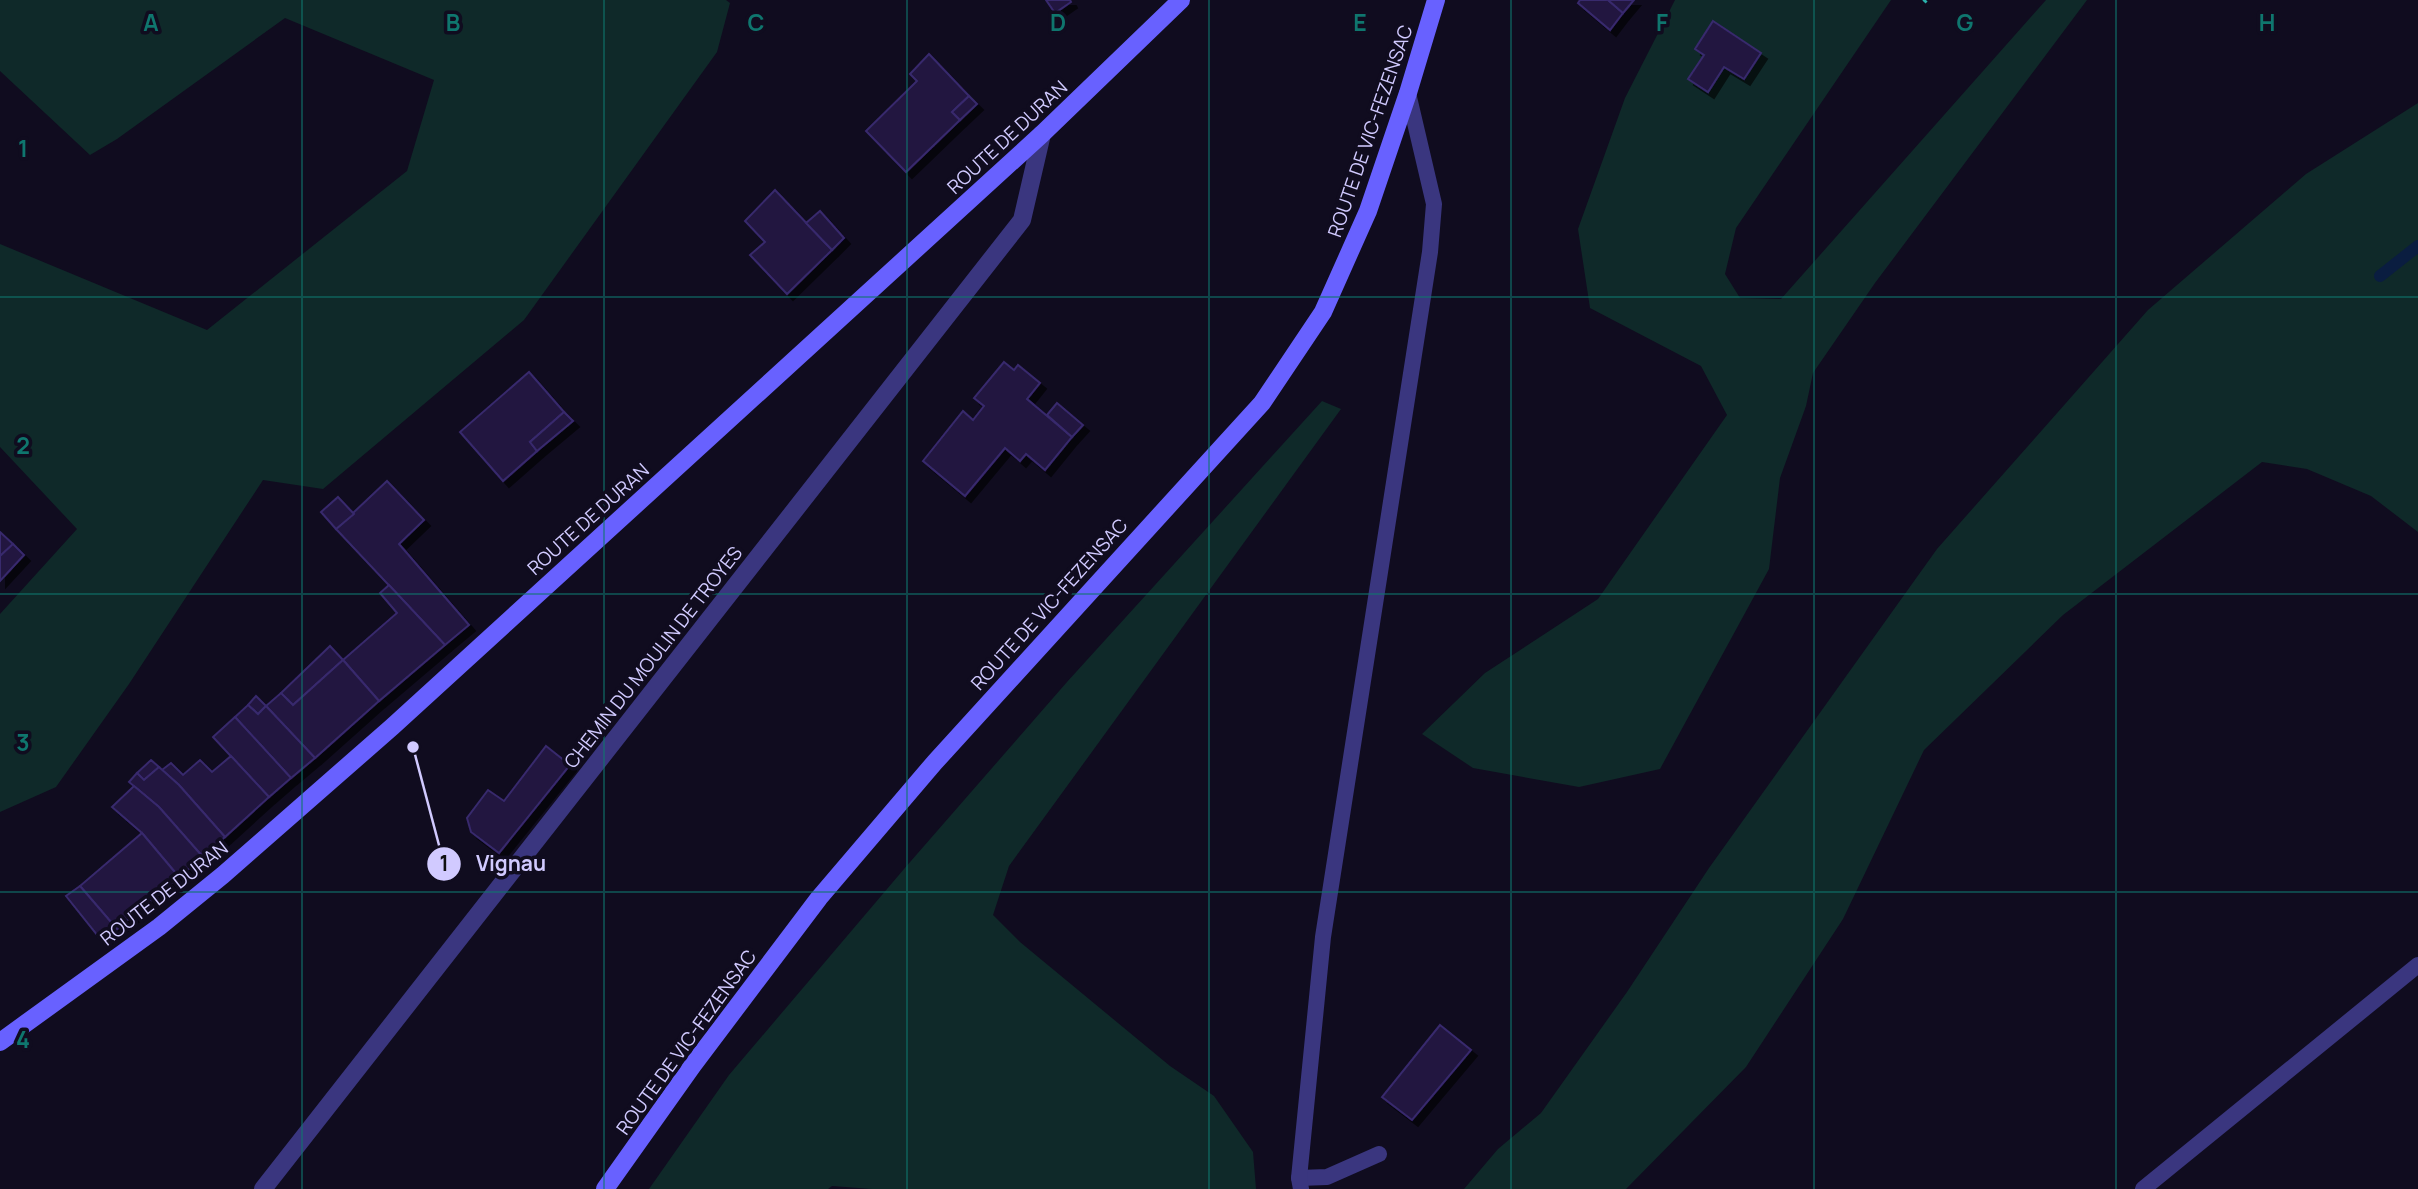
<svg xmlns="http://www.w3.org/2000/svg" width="2418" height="1189" viewBox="0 0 2418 1189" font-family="Manrope,sans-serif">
  <defs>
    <filter id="shadow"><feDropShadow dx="6" dy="6" stdDeviation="0" flood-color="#0009"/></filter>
  </defs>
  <rect width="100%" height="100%" fill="#100c1f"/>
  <g fill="#0f2929">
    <path d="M0 0H726L730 3 717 52 524 320 323 489 263 480 129 684 56 787 0 812V614L77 529 0 447V244L207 330 407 171 434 80 285 18 117 139 90 155 0 71Z"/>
    <path d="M1675 0H1891L1736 228 1725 274 1740 298 1781 299 2046 0H2087L1875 283 1813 373 1806 406 1780 478 1769 569 1660 769 1579 787 1473 768 1422 734 1485 673 1598 599 1727 415 1701 366 1590 308 1578 229 1625 98Z"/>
    <path d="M2418 103V532L2371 496 2307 469 2262 462 2063 615 1924 750 1843 919 1746 1067 1626 1189H1464L1498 1149 1541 1113 1627 992 1709 868 1937 549 2148 310 2306 174Z"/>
    <path d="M1322 401 1341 409 1009 866 993 915 1020 942 1170 1066 1214 1096 1253 1152 1256 1189H872L832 1186 828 1189H649L729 1075 904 869 1067 682Z"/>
  </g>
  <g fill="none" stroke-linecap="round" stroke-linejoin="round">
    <path stroke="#0a1d40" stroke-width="12" d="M2380 276 2418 246"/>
  </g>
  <g fill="#211840" stroke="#38296d" stroke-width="2" filter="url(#shadow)">
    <path d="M1046 0H1070L1071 2 1055 13Z"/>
    <path d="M1580 0H1608L1623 13 1610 30 1578 3Z"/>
    <path d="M1608 0H1634L1623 13Z"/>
    <path d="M1713 21 1761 53 1744 79 1724 67 1708 92 1688 79 1704 55 1695 49Z"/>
    <path d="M929 54 969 96 952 112 960 120 906 172 866 131 917 81 910 74Z"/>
    <path d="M969 96 977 104 960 120 952 112Z"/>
    <path d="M775 190 832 250 787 294 750 255 765 242 745 221Z"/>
    <path d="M820 211 844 238 832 250 806 223Z"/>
    <path d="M1004 362 1014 370 1018 365 1040 383 1027 399 1072 437 1045 470 1026 454 1020 461 1005 448 965 496 923 461 963 411 973 420 984 406 974 398Z"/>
    <path d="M529 372 564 412 530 442 537 451 503 481 460 432Z"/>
    <path d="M1057 403 1083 425 1072 437 1047 415Z"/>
    <path d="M564 412 573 421 537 451 530 442Z"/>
    <path d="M387 481 424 520 399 544 469 625 445 645 336 529Z"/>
    <path d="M338 497 354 514 336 529 321 512Z"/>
    <path d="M0 532 13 544 1 556H0Z"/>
    <path d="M13 544 24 555 0 581V556Z"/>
    <path d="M389 585 445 645 379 701 343 660 397 613 380 593Z"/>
    <path d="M330 646 343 660 293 705 281 693Z"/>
    <path d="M343 660 379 701 315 758 266 706 281 693 293 705Z"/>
    <path d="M256 696 266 706 258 714 248 705Z"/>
    <path d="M248 705 258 714 266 706 315 758 291 778 235 717Z"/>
    <path d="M235 717 291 778 269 797 213 737Z"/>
    <path d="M546 746 570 765 499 853 471 832 467 818 488 790 504 801Z"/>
    <path d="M231 756 269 797 225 837 179 785 162 770 171 763 183 775 200 760 212 772Z"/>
    <path d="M151 760 159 767 144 780 137 773Z"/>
    <path d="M159 767 179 785 225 837 203 857 159 807 129 782 137 773 144 780Z"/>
    <path d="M134 786 159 807 203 857 179 877 142 833 112 807Z"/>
    <path d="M142 833 179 877 117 929 80 886Z"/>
    <path d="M80 886 117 929 102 941 66 896Z"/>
    <path d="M1440 1025 1471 1050 1412 1120 1382 1097Z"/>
  </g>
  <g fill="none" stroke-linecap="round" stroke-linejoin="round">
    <path stroke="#2bb2ac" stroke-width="4.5" stroke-dasharray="3.5 5" stroke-linecap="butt" d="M1924 2 1926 0"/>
    <g stroke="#3a367f" stroke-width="16">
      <path d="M1299 1178 1327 1177 1379 1154"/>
      <path d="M1301 1189 1299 1178 1323 937 1430 252 1434 204 1408 93"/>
      <path d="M2143 1189 2418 965"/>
    </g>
    <path stroke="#3a367f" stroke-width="18" d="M263 1189 1022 220 1042 134"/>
    <g stroke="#6861ff" stroke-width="18">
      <path d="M0 1042 159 927 223 875 392 727 1042 134 1181 0"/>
      <path d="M605 1189 693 1065 819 898 935 762 1262 403 1323 312 1368 211 1408 93 1436 0"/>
    </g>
  </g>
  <path fill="none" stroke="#0f766e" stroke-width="2" stroke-opacity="0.55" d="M302 0V1189M604 0V1189M907 0V1189M1209 0V1189M1511 0V1189M1814 0V1189M2116 0V1189M0 297H2418M0 594H2418M0 892H2418"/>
  <g text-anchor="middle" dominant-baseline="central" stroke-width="7" stroke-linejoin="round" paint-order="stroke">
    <g font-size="19" fill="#d1caff" stroke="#100c1f">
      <text transform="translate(1370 131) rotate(-71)">ROUTE DE VIC-FEZENSAC</text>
      <text transform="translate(1007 137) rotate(-43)">ROUTE DE DURAN</text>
      <text transform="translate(588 519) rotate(-42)">ROUTE DE DURAN</text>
      <text transform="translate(1049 604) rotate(-48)">ROUTE DE VIC-FEZENSAC</text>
      <text transform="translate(653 657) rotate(-52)">CHEMIN DU MOULIN DE TROYES</text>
      <text transform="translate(164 893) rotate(-38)">ROUTE DE DURAN</text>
      <text transform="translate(686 1042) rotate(-54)">ROUTE DE VIC-FEZENSAC</text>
    </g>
  </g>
  <g font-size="23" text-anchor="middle" font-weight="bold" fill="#0f766e" stroke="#100c1f" stroke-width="7" stroke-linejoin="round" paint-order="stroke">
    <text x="151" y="31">A</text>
    <text x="453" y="31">B</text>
    <text x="756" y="31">C</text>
    <text x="1058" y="31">D</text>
    <text x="1360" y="31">E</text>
    <text x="1662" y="31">F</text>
    <text x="1965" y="31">G</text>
    <text x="2267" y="31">H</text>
    <text x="23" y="157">1</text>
    <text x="23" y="454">2</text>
    <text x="23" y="751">3</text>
    <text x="23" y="1048">4</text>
  </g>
  <path fill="none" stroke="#d1caff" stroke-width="2.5" d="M413 747L444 864"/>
  <g fill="#d1caff" stroke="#100c1f" stroke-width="2.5">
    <circle cx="413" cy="747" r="7"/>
    <circle cx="444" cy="864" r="18"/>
  </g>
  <g font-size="21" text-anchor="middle" font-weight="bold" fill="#111">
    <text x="444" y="871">1</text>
  </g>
  <g font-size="21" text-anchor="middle" font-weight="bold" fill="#d1caff" stroke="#100c1f" stroke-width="7" stroke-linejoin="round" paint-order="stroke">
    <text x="511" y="871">Vignau</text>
  </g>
</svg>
